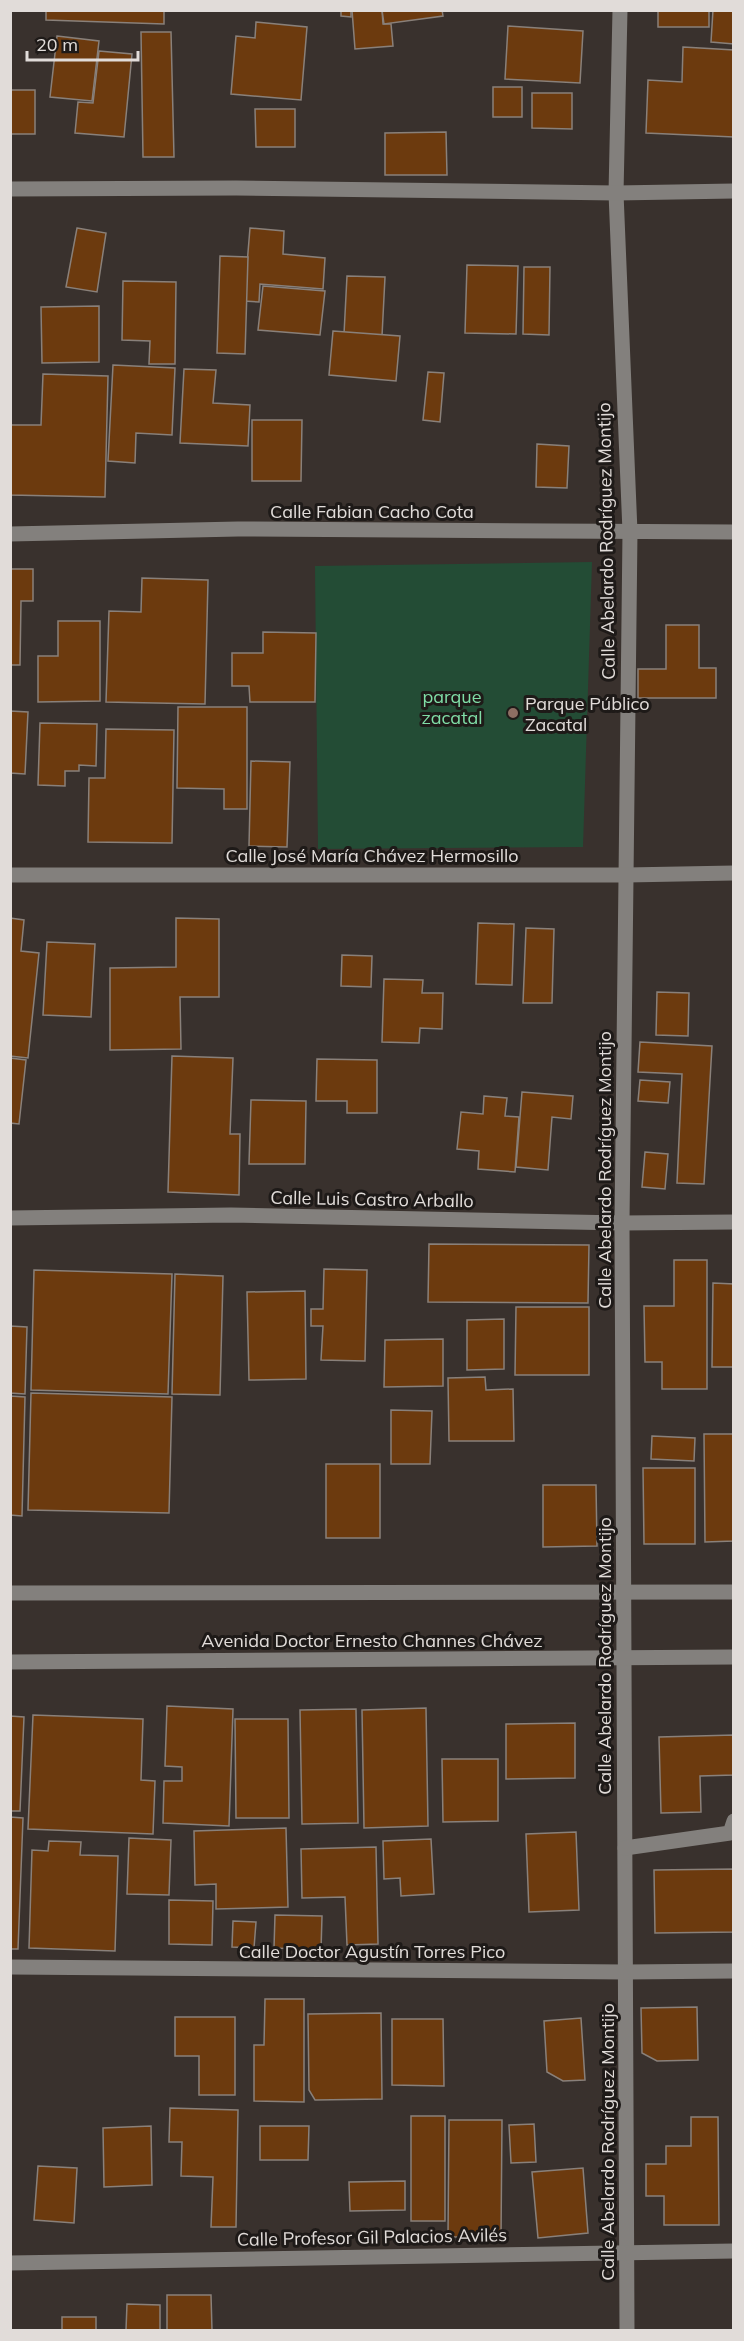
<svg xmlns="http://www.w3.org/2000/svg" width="744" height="2341" viewBox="0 0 744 2341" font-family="Mulish,sans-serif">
  <rect width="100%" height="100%" fill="#39312d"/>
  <path fill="#234c35" d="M592 562 583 847 318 849 315 566Z"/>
  <g fill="#6c3a0e" stroke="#89807a" stroke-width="1.5">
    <path d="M46 10H164V24L46 20Z"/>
    <path d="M341 10H351V17L341 16Z"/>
    <path d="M352 10H382L383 24H391L393 46 355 49Z"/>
    <path d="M382 10H442L443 16 384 24Z"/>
    <rect x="658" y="10" width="51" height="17"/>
    <path d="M713 10H734V44L711 42Z"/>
    <path d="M256 22 307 27 301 100 231 94 236 36 255 38Z"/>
    <path d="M508 26 583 31 580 83 505 79Z"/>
    <path d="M141 32H171L174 157H143Z"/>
    <path d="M57 36 99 41 92 101 50 97Z"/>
    <path d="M683 47 734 50V137L646 133 648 80 682 82Z"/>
    <path d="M99 51 132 54 124 137 75 133 78 102 93 103Z"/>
    <rect x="493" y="87" width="29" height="30"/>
    <rect x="10" y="90" width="25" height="44"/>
    <path d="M532 93H572V129L532 128Z"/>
    <path d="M255 109H295V147H256Z"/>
    <path d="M446 132 447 175H385V133Z"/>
    <path d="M77 228 106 233 97 292 66 287Z"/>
    <path d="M250 228 284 231 283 254 325 258 323 289 260 284 259 302 244 301Z"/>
    <path d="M220 256 248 257 245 354 217 353Z"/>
    <path d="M467 265 518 266 516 334 465 333Z"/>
    <path d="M524 267H550L549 335 523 334Z"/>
    <path d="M347 276 385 277 382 336 344 334Z"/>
    <path d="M123 281 176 282 175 364H149L150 341 122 340Z"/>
    <path d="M263 286 325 291 320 335 258 330Z"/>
    <path d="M99 306V362L42 363 41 307Z"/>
    <path d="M333 331 400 336 396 381 329 375Z"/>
    <path d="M113 365 175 368 172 435 136 433 135 463 108 461Z"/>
    <path d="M184 369 216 370 213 403 250 405 248 446 180 443Z"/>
    <path d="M428 372 444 373 440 422 423 420Z"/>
    <path d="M43 374 108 376 105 497 10 495V425H41Z"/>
    <path d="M252 420H302L301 481H252Z"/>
    <path d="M537 444 569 446 567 488 536 487Z"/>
    <path d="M10 569H33V601H21L20 665H10Z"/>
    <path d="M142 578 208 580 205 704 106 702 109 611 141 612Z"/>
    <path d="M58 621H100V701L38 702V656H58Z"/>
    <path d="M666 625H699V668H716V698H638V669H666Z"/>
    <path d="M263 632 316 633 315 702H250L249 686H232V653H263Z"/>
    <path d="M178 707H247V809H224V789L177 788Z"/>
    <path d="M10 711 28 712 25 774 10 773Z"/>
    <path d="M40 723 97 724 96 766 79 765V771H65V786L38 785Z"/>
    <path d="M106 729 174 730 172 843 88 842 89 778H105Z"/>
    <path d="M251 761 290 762 287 847 249 846Z"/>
    <path d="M10 918 24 920 21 951 39 953 28 1058 10 1056Z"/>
    <path d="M176 918 219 919V997H180L181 1049 110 1050V968L176 967Z"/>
    <path d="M478 923 514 924 512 985 476 984Z"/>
    <path d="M526 928 554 929 552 1003H523Z"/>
    <path d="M47 942 95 944 91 1017 43 1015Z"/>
    <path d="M342 955 372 956 371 987 341 986Z"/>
    <path d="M384 979 423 980 422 993H443L442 1029 420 1028 419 1043 382 1042Z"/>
    <path d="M657 992 689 993 688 1036 656 1035Z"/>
    <path d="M640 1042 712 1046 704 1184 677 1183 682 1074 638 1072Z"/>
    <path d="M172 1056 233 1058 230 1134H240L239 1195 168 1192Z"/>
    <path d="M10 1058 26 1060 19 1124 10 1123Z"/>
    <path d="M317 1059 377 1060V1113H347V1101H316Z"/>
    <path d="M640 1080 670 1082 668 1103 638 1101Z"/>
    <path d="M522 1092 573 1096 571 1119 552 1117 548 1170 516 1167Z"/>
    <path d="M484 1096 507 1098 505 1116 519 1117 515 1172 478 1169 479 1151 457 1149 461 1112 483 1114Z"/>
    <path d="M251 1100 306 1101 305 1164H249Z"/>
    <path d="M645 1152 668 1154 665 1189 642 1187Z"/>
    <path d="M429 1244 589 1245 588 1303 428 1302Z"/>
    <path d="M674 1260H707V1389H662V1362H645L644 1306H674Z"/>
    <path d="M324 1269 367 1270 365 1361 321 1360 323 1326H311V1309H323Z"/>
    <path d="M34 1270 172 1274 168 1394 31 1390Z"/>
    <path d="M175 1274 223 1276 220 1395 172 1394Z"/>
    <path d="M713 1283 734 1284V1367H712Z"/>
    <path d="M305 1291 306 1379 249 1380 247 1292Z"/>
    <path d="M516 1307H589V1375H515Z"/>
    <path d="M504 1319V1369L467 1370V1320Z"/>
    <path d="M10 1326 27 1327 25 1394 10 1393Z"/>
    <path d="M443 1339V1386L384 1387 385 1340Z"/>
    <path d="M485 1377 486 1390 513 1389 514 1441H449L448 1378Z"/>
    <path d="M31 1393 172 1397 169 1513 28 1510Z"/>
    <path d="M10 1396 25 1397 22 1516 10 1515Z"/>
    <path d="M391 1410 432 1411 430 1464H391Z"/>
    <path d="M704 1434H734V1541L705 1542Z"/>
    <path d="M652 1436 695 1438 694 1461 651 1459Z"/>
    <rect x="326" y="1464" width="54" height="74"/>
    <path d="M643 1468H695V1544H644Z"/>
    <path d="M543 1485H596L597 1546 543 1547Z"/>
    <path d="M167 1706 233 1709 229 1826 163 1823 164 1781H182V1767L165 1766Z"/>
    <path d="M426 1708 428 1826 364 1828 362 1710Z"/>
    <path d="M356 1709 358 1823 302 1824 300 1710Z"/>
    <path d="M33 1715 143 1719 141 1780 155 1781 153 1834 28 1829Z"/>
    <path d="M10 1716 24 1717 20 1811H10Z"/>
    <path d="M235 1719H288L289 1818H236Z"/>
    <path d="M575 1723V1778L506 1779V1724Z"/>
    <path d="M734 1735V1775L700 1776 701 1812 661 1813 659 1737Z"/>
    <path d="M442 1759H498V1821L443 1822Z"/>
    <path d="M10 1817 23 1818 18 1949H10Z"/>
    <path d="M286 1828 288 1907 216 1909V1884L195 1885 194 1831Z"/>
    <path d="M576 1832 579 1910 529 1912 526 1834Z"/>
    <path d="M129 1838 171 1840 169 1895 127 1894Z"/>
    <path d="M431 1839 434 1894 401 1896 400 1878 384 1879 383 1841Z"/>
    <path d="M49 1841 81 1842 80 1855 118 1856 115 1951 29 1948 32 1850 48 1851Z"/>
    <path d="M376 1847 378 1944 347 1945 345 1897 302 1898 301 1849Z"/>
    <path d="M734 1869V1932L655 1933 654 1870Z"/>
    <path d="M169 1900 213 1901 212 1945 169 1944Z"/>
    <path d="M275 1915 322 1916 321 1950 274 1948Z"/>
    <path d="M233 1921 256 1922 254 1948 232 1947Z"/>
    <path d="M265 1999H304V2102L254 2101V2045H264Z"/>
    <path d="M697 2007 698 2060 657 2061 642 2053 641 2008Z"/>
    <path d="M381 2013 382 2099 315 2100 309 2090 308 2014Z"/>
    <path d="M175 2017H235V2095H199V2056H175Z"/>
    <path d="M581 2018 585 2080 563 2081 547 2072 544 2021Z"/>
    <path d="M392 2019H443L444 2086 392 2085Z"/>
    <path d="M170 2108 238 2110 236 2227H211L213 2177 181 2176 182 2142H169Z"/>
    <rect x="411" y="2116" width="34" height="105"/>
    <path d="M691 2117H718L719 2225H664V2196H646V2164H666V2146H691Z"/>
    <path d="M449 2120H502L501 2237H448Z"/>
    <path d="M534 2124 536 2162 511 2163 509 2125Z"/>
    <path d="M151 2126 152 2185 104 2187 103 2128Z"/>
    <path d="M260 2126H309L308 2160H260Z"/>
    <path d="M38 2166 77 2168 74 2223 34 2220Z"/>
    <path d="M583 2168 588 2233 538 2238 532 2172Z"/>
    <path d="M405 2181V2210L350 2211 349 2182Z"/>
    <path d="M167 2295H211L212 2330H167Z"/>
    <path d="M127 2304 160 2305V2330H126Z"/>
    <rect x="62" y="2317" width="34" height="13"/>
  </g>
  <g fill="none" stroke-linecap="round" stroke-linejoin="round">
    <g stroke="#83807d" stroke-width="15">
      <path d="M620 10 616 193 630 532 622 1223 627 2330"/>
      <path d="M10 189 236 188 616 193 734 191"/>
      <path d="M10 534 238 529 734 532"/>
      <path d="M10 875H626L734 873"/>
      <path d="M10 1218 231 1215 622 1223 734 1222"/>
      <path d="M10 1593 734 1592"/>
      <path d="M10 1662 734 1657"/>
      <path d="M625 1848 730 1833 734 1821"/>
      <path d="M10 1967 626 1972 734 1971"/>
      <path d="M10 2263 734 2251"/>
    </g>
  </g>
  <circle fill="#8d6e63" stroke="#1e1a18" stroke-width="2" cx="513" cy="713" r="6"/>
  <g text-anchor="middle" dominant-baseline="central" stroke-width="6" stroke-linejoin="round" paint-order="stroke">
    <g font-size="18" fill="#e1dcd9" stroke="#1e1a18">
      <text x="372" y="511">Calle Fabian Cacho Cota</text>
      <text transform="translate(606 541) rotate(-91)">Calle Abelardo Rodríguez Montijo</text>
      <text x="372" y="855">Calle José María Chávez Hermosillo</text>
      <text transform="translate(604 1170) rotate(-90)">Calle Abelardo Rodríguez Montijo</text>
      <text transform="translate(372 1199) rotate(1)">Calle Luis Castro Arballo</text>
      <text x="372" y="1640">Avenida Doctor Ernesto Channes Chávez</text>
      <text transform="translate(604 1656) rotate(-90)">Calle Abelardo Rodríguez Montijo</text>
      <text x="372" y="1951">Calle Doctor Agustín Torres Pico</text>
      <text transform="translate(607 2142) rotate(-90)">Calle Abelardo Rodríguez Montijo</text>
      <text transform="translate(372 2237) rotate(-1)">Calle Profesor Gil Palacios Avilés</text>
    </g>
    <g font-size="18" fill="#80dea7" stroke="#1e1a18">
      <text x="452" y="696">parque<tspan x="452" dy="21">zacatal</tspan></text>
    </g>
    <g font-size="18" fill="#e1dcd9" stroke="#1e1a18" text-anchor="start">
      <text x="525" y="703">Parque Público<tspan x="525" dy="21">Zacatal</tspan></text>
    </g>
  </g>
  <rect width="744" height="2341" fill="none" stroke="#e1dcd9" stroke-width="24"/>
  <path d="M27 51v9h111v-9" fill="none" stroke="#e1dcd9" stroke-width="3"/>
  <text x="36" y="51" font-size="18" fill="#e1dcd9" stroke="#1e1a18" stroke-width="4.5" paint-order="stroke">20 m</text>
</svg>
